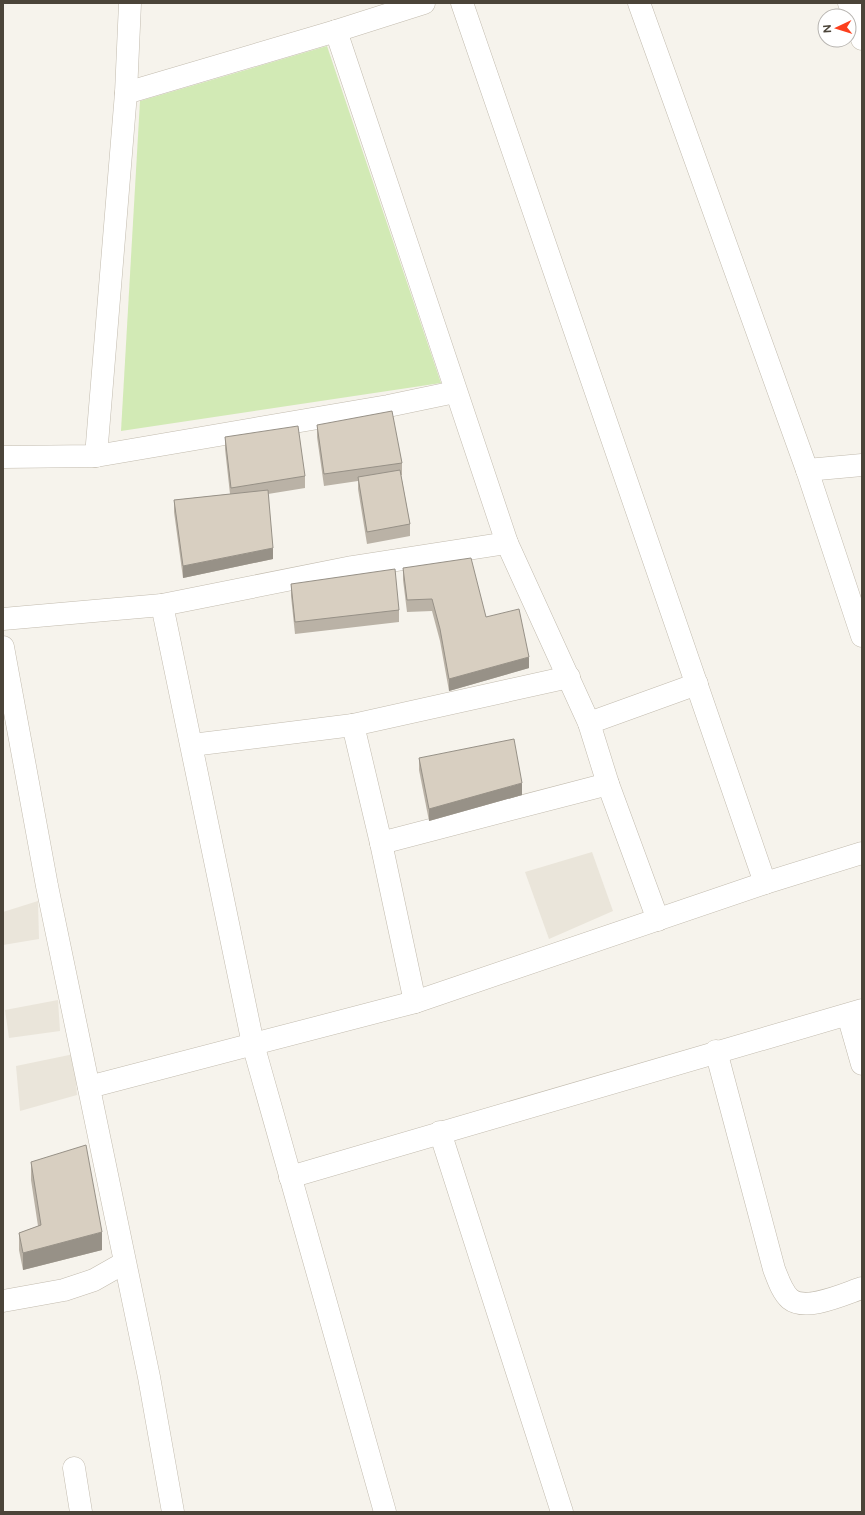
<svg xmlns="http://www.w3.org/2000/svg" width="865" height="1515" viewBox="0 0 865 1515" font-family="Figtree,sans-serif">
  <rect width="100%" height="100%" fill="#f6f3ec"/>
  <g fill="#eae5da">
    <path d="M592 852 613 911 549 939 525 872Z"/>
    <path d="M38 901 39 939 3 945V912Z"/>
    <path d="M58 1000 60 1031 9 1038 5 1010Z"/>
    <path d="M74 1054 77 1095 20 1111 16 1066Z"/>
  </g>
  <path fill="#d2eab5" d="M327 46 441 383 121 431 140 101Z"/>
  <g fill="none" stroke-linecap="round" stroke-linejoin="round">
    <g stroke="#c2bbae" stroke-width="23">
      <g id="minor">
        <path d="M462 3 765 883"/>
        <path d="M639 3 807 470 862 636"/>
        <path d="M849 3 862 39"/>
        <path d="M336 31 507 543 589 723 608 784 658 920"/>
        <path d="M126 93 336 31 424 3"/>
        <path d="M96 456 126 93 130 3"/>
        <path d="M3 457 96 456 388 406 455 392"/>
        <path d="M807 470 862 465"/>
        <path d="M162 605 253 1044 385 1512"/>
        <path d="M3 619 162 605 352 567 507 543"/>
        <path d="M3 647 47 886 149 1377 173 1512"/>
        <path d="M589 723 697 684"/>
        <path d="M353 725 381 843 415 1002"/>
        <path d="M192 745 353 725 569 677"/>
        <path d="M381 843 608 784"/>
        <path d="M848 1015 862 1064"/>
        <path d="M716 1051 774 1269C778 1279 782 1292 790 1299 806 1312 844 1294 862 1288"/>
        <path d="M89 1087 415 1002 765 883 862 853"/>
        <path d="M440 1132 562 1512"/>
        <path d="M290 1177 862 1010"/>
        <path d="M3 1301 64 1290 94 1280 124 1263"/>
        <path d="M74 1468 81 1512"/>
      </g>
    </g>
    <use href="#minor" stroke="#fff" stroke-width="22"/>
  </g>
  <g fill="#bab2a6">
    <path d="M317 425 402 463V475H401L410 524V536L367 544 358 489V481L324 486 317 437Z"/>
    <path d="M225 437 305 476V488L268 494 273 559 183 578 174 512V500L230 494 225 449Z"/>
    <path d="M403 568 486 617 529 668 449 691 440 641 432 611 407 612 403 580Z"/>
    <path d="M291 584 399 610V622L295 634 291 596Z"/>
    <path d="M419 758 522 795 429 821 419 770Z"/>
    <path d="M31 1162 102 1250 23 1270 19 1250V1233L38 1226 31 1180Z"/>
  </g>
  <g fill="#979187">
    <path d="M273 548V559L183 578V566Z"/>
    <path d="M529 657V668L449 691V679Z"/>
    <path d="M522 783V795L429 821V809Z"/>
    <path d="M102 1232V1250L23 1270V1253Z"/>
  </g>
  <g fill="#d8cfc1" stroke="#979187">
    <path d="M392 411 402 463 324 474 317 425Z"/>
    <path d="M298 426 305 476 231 488 225 437Z"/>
    <path d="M400 470 410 524 367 532 358 477Z"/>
    <path d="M268 490 273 548 183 566 174 500Z"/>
    <path d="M471 558 486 617 519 609 529 657 449 679 440 629 432 599 407 600 403 568Z"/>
    <path d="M395 569 399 610 295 622 291 584Z"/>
    <path d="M514 739 522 783 429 809 419 758Z"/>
    <path d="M86 1145 102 1232 23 1253 19 1233 41 1225 31 1162Z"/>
  </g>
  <rect width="865" height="1515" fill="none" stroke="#4b4439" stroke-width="8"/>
  <g transform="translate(837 28) rotate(266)"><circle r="19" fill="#ffffff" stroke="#b7b4b0"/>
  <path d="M0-3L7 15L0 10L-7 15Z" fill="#fc3f1d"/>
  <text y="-6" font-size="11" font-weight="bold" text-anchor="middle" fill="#4b4439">N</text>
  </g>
</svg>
